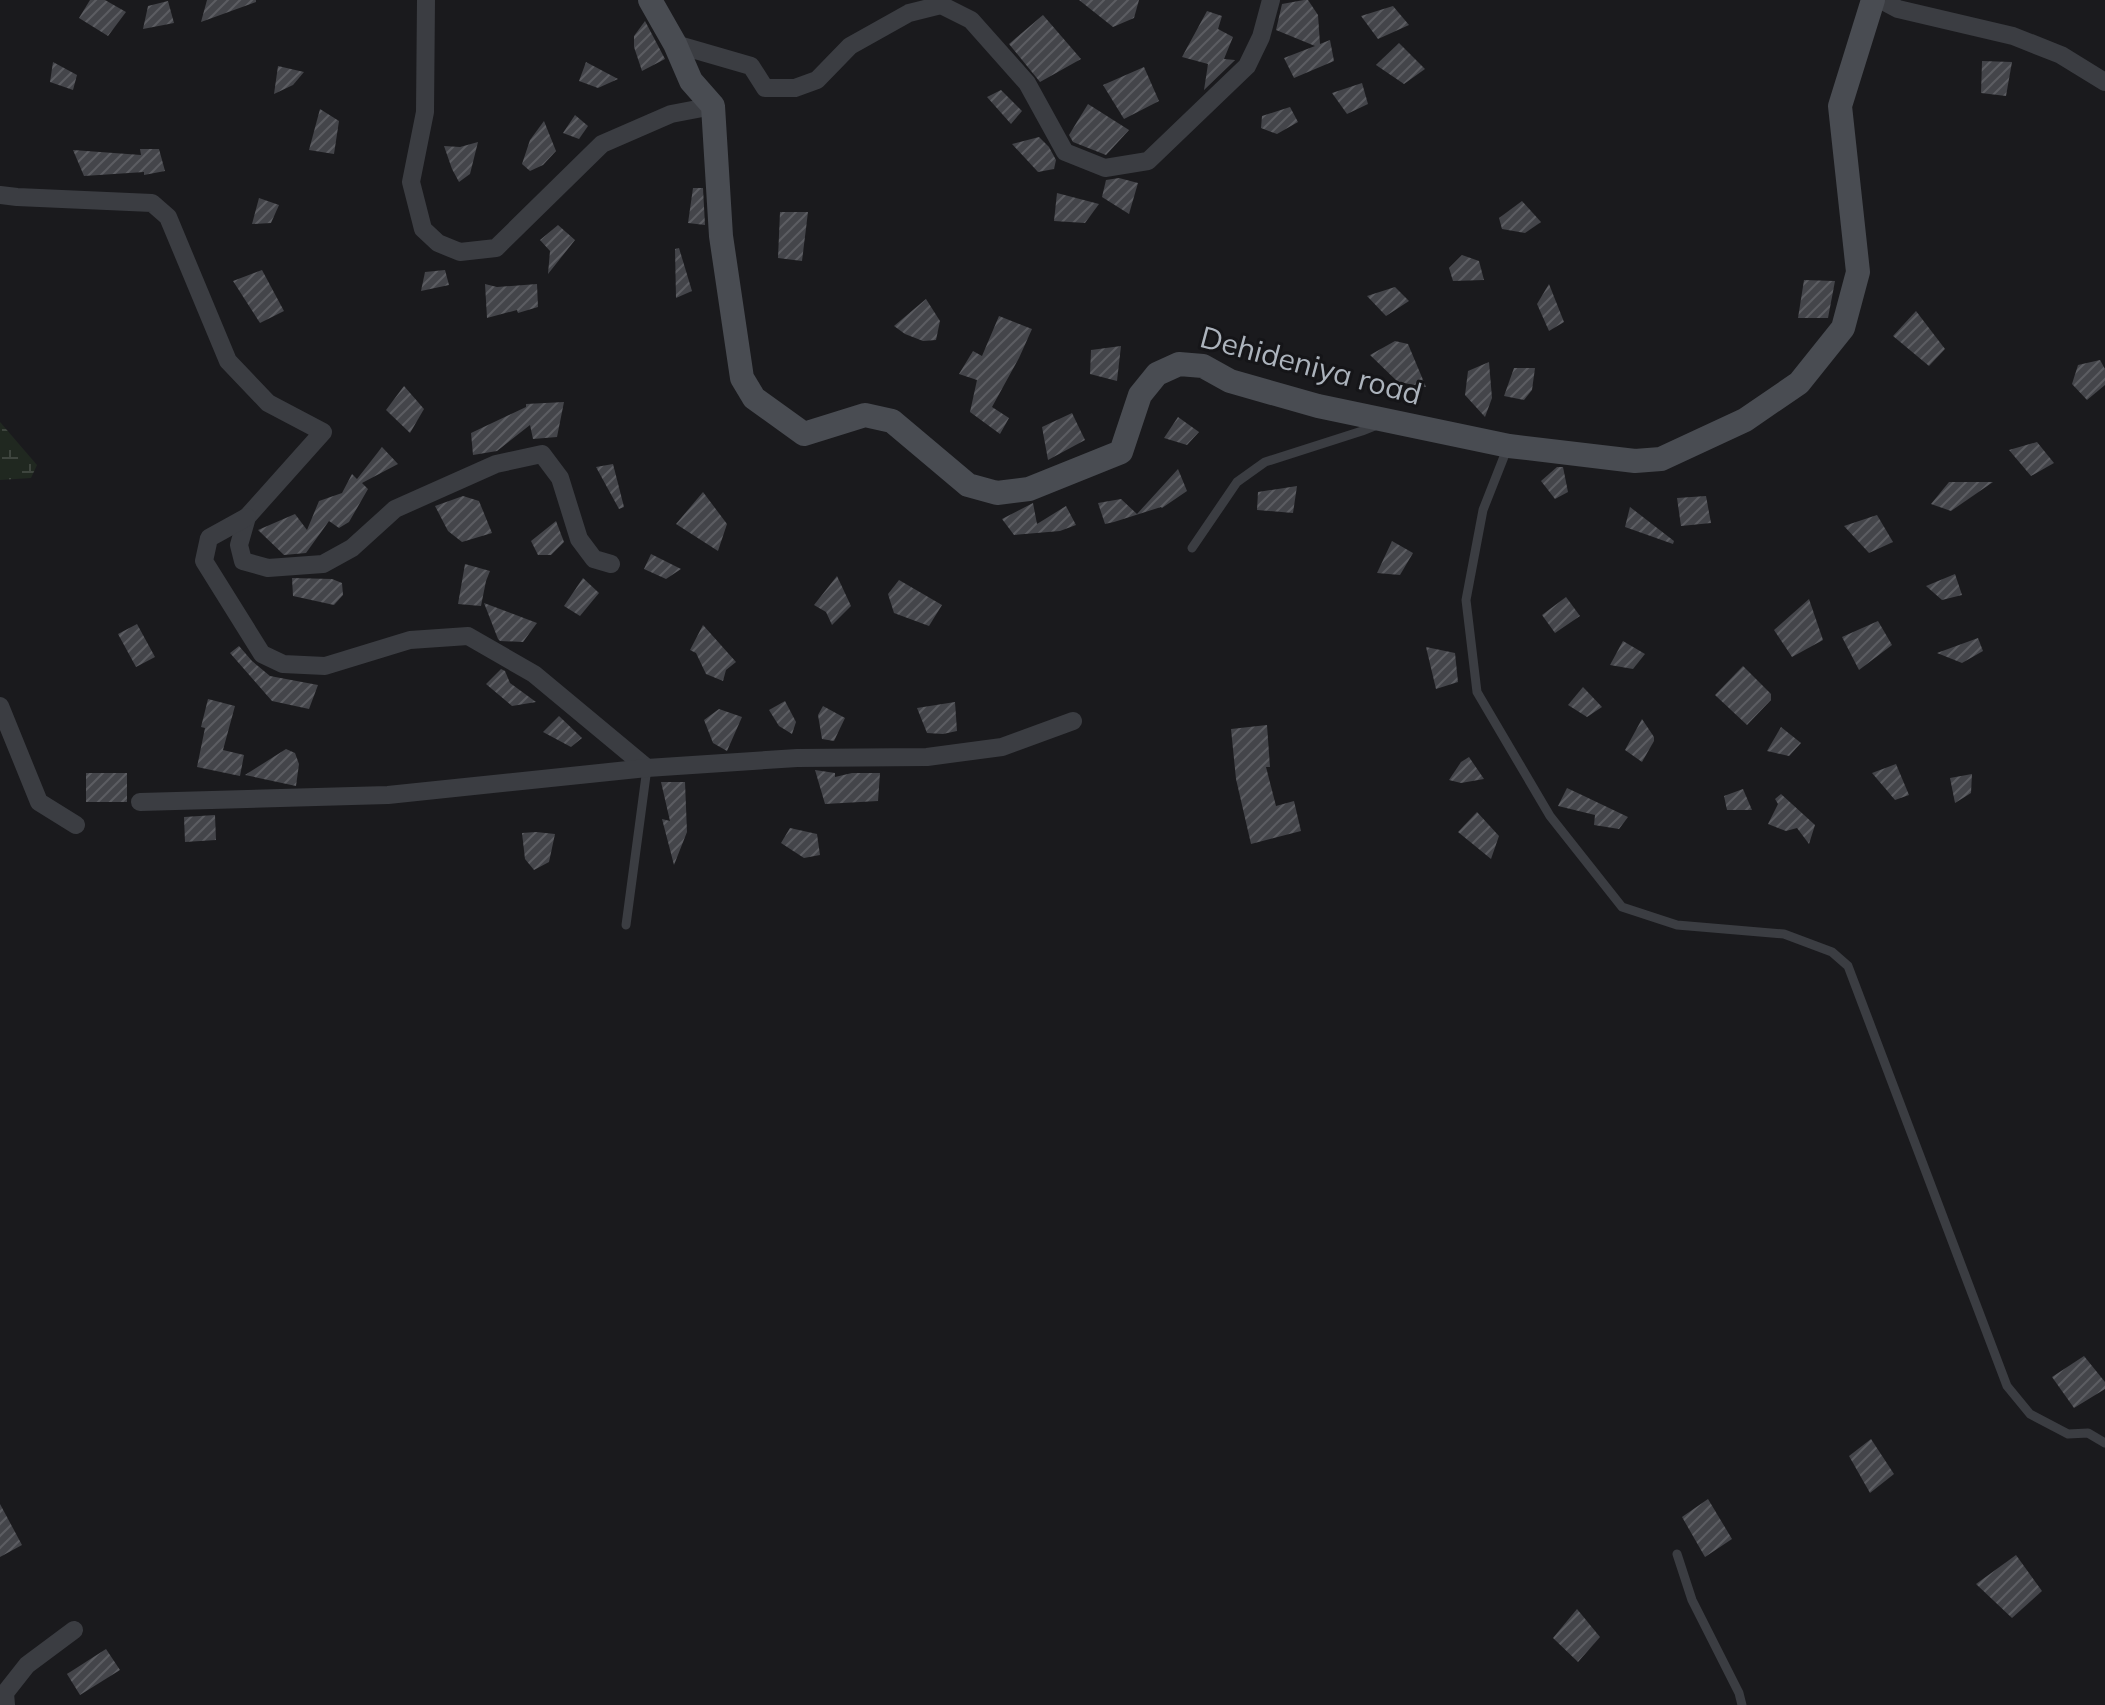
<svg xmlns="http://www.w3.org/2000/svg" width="2105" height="1705" viewBox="0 0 2105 1705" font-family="Mulish,sans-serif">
  <defs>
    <pattern id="wetland-marsh" width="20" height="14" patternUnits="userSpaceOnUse" patternTransform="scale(2)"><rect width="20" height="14" fill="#202820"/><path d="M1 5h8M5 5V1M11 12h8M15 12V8" fill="none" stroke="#3e453e"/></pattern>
    <pattern id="building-hatch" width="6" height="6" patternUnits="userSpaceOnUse" patternTransform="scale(2)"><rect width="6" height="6" fill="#44454a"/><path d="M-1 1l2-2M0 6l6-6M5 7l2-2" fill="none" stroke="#5c5d62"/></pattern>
  </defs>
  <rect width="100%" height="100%" fill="#1a1a1d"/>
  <path fill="url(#wetland-marsh)" d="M0 422 37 465 31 478 0 480Z"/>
  <g fill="url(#building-hatch)">
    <path d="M90 0H105L126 12 108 36 79 18Z"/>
    <path d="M207 0H256V2L201 22Z"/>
    <path d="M1079 0H1139L1134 18 1113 27Z"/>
    <path d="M1304 0H1308L1318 15 1320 44 1330 40 1334 61 1294 78 1284 58 1315 46 1276 30 1282 4Z"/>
    <path d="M168 1 174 23 143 29 148 6Z"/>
    <path d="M1393 6 1409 25 1378 39 1361 16Z"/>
    <path d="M1207 11 1222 16 1218 29 1233 37 1224 59 1235 60 1204 90 1208 64 1182 57Z"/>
    <path d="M1043 15 1081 59 1040 82 1009 44Z"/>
    <path d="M645 21 665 59 642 71 634 47V36Z"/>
    <path d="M1399 43 1425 69 1404 84 1376 65Z"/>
    <path d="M1982 61 2012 62 2006 96 1981 93Z"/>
    <path d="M53 62 77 75 73 90 50 82Z"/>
    <path d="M586 62 618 79 598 88 579 81Z"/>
    <path d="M278 66 304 72 293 85 274 94Z"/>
    <path d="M1144 67 1159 101 1124 119 1103 85Z"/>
    <path d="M1362 83 1368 104 1347 114 1332 93Z"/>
    <path d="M1001 90 1022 111 1011 124 987 97Z"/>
    <path d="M1088 104 1129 130 1106 155 1073 142 1069 135Z"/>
    <path d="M1290 107 1298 122 1277 134 1261 128 1262 116Z"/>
    <path d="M320 109 339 121 334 154 309 150Z"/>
    <path d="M575 115 588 126 579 139 563 133Z"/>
    <path d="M544 121 556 151 543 165 530 171 522 164 530 140Z"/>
    <path d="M1039 137 1049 147 1056 160 1054 169 1038 172 1012 144Z"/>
    <path d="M478 142 470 174 459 182 452 169 444 146 460 147Z"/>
    <path d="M140 149H159L165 171 144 175V172L84 176 73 150 141 155Z"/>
    <path d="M1119 178 1138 183 1129 214 1102 197 1106 180Z"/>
    <path d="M693 188H703L705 225 688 223Z"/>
    <path d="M1057 193 1099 204 1085 223 1054 221Z"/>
    <path d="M259 198 279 205 271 223 252 224Z"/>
    <path d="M1522 201 1541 222 1525 233 1502 229 1499 218Z"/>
    <path d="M780 212H808L802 261 778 258Z"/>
    <path d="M558 225 575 240 548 274 550 251 540 240Z"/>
    <path d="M679 248 692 291 676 298 675 249Z"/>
    <path d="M1462 255 1479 261 1484 280 1453 281 1449 268Z"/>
    <path d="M262 270 284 311 260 323 233 281Z"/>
    <path d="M445 270 449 285 421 291 425 272Z"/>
    <path d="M1804 280 1835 281 1828 318H1798Z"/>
    <path d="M485 284 497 287 537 284 538 307 518 313 517 310 487 318Z"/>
    <path d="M1549 284 1564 322 1549 331 1537 304Z"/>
    <path d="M1395 287 1409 301 1386 316 1367 296Z"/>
    <path d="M926 299 940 321 936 340 923 341 905 334 894 326Z"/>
    <path d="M1916 311 1945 349 1929 366 1893 336Z"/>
    <path d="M999 316 1032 329 1019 358 992 407 1009 418 1000 434 970 412 977 380 959 374 973 351 982 356Z"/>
    <path d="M1395 341 1408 344 1426 387 1398 382 1370 355Z"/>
    <path d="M1121 346 1117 381 1090 374 1091 350Z"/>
    <path d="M2100 360 2105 369V385L2087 400 2072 384 2078 365Z"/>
    <path d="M1489 362 1492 398 1485 417 1465 395 1468 371Z"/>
    <path d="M1514 368H1535L1532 390 1524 400 1504 396Z"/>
    <path d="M404 386 424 409 410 433 386 410Z"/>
    <path d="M564 402 557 437 533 439 530 425 497 451 473 455 471 433 526 407V404Z"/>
    <path d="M1072 413 1085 440 1048 460 1042 427Z"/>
    <path d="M1178 417 1199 432 1187 445 1164 438Z"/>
    <path d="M2037 442 2054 463 2031 476 2009 450Z"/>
    <path d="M382 447 398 464 362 483 368 489 349 522 339 528 329 521 306 553 284 555 258 530 295 514 307 530 319 501 342 493 352 474 357 479Z"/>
    <path d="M613 464 624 507 619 509 596 467Z"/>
    <path d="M1557 467H1563L1568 492 1555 499 1541 481Z"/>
    <path d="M1178 469 1187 491 1162 508 1161 507 1114 522 1105 524 1098 503 1121 499 1137 514Z"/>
    <path d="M1949 482H1993L1951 511 1931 504Z"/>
    <path d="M1297 486 1293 513 1257 510 1258 492Z"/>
    <path d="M703 492 727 524 718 551 676 524Z"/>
    <path d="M463 496 479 501 492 533 462 542 448 531 435 506Z"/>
    <path d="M1706 496 1711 523 1681 526 1677 498Z"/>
    <path d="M1033 503 1037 524 1066 506 1076 525 1060 531 1014 535 1002 519Z"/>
    <path d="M1630 507 1674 541 1673 544 1625 527Z"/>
    <path d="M1877 515 1893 542 1869 553 1844 526Z"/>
    <path d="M556 521 564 542 551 555H538L531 541Z"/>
    <path d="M1392 541 1413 553 1400 575 1377 573Z"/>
    <path d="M651 554 681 569 666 579 644 569Z"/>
    <path d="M465 564 490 571 486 581 481 606 458 604Z"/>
    <path d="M1955 574 1962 595 1942 600 1926 586Z"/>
    <path d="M837 576 851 606 832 625 826 612 814 605Z"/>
    <path d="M292 578 332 579 342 583 343 595 334 605 293 596Z"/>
    <path d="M583 578 599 593 580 616 564 606Z"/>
    <path d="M899 580 942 605 929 626 894 613 888 594Z"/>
    <path d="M1566 597 1580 616 1555 633 1542 615Z"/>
    <path d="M1809 599 1823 640 1792 657 1774 630Z"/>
    <path d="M484 603 537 623 523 642 500 641 498 639Z"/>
    <path d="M1878 621 1892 645 1859 670 1842 637Z"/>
    <path d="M137 624 155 657 136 667 118 634Z"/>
    <path d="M703 625 736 662 726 670 723 681 706 674 696 653 690 650Z"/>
    <path d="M1978 638 1983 651 1962 663 1937 653Z"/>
    <path d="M1623 641 1645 654 1633 669 1610 665Z"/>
    <path d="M239 646 252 661 270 676 318 685 309 709 272 701 230 653Z"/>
    <path d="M1426 647 1455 653 1458 682 1436 689Z"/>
    <path d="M1743 666 1771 694V700L1747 725 1715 695Z"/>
    <path d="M501 669 505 671 510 683 536 702 512 706 486 684Z"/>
    <path d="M1583 687 1602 707 1587 717 1568 705Z"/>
    <path d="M208 699 235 706 223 750 244 755 240 776 197 767 205 728 201 727Z"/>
    <path d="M785 701 796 722 792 734 779 726 769 710Z"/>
    <path d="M955 702 957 731 943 734 927 733 917 708Z"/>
    <path d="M823 706 845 718 834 741 822 739 818 715Z"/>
    <path d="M719 709 742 717 727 751 713 743 704 720Z"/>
    <path d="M559 716 582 738 571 747 543 732Z"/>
    <path d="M1642 719 1654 737V741L1642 762 1625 750Z"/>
    <path d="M1267 725 1270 767H1266L1276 806 1294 801 1301 831 1251 844 1236 779 1231 729Z"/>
    <path d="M1781 727 1801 743 1789 756 1767 751Z"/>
    <path d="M286 749 295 753 299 764 296 786 245 775Z"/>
    <path d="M1469 757 1484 779 1461 783 1449 780 1461 762Z"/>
    <path d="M1896 764 1909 795 1895 800 1872 773Z"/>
    <path d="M815 770 835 773V777L852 773H880L878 801 825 804Z"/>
    <rect x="86" y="773" width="41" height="29"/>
    <path d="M1972 774 1971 793 1955 803 1950 778Z"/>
    <path d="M661 782H685L687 832 674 865 662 819 670 821Z"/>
    <path d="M1567 788 1584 796 1628 817 1619 829 1594 825 1595 815 1558 806Z"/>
    <path d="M1743 789 1752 810H1727L1724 796Z"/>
    <path d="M1781 794 1815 825 1809 844 1797 828 1786 831 1768 824 1778 804 1775 799Z"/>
    <path d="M1477 812 1499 836 1491 859 1458 832Z"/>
    <path d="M215 815 216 840 185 842 184 817Z"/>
    <path d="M790 828 817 834 820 855 804 858 781 843Z"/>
    <path d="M536 832 555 834 549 862 534 870 525 859 522 833Z"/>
    <path d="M2084 1356 2105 1382V1389L2074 1408 2052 1377Z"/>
    <path d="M1871 1439 1894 1474 1870 1493 1849 1456Z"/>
    <path d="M1708 1499 1732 1539 1705 1557 1682 1517Z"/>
    <path d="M0 1504 22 1545 0 1557Z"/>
    <path d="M2016 1555 2042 1591 2012 1618 1976 1584Z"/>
    <path d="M1577 1609 1600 1637 1578 1662 1553 1638Z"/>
    <path d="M106 1649 120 1670 80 1695 67 1674Z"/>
  </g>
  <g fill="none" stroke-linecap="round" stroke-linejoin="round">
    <g stroke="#3b3d42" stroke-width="9">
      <path d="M1507 449 1483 510 1466 600 1477 692 1550 816 1622 907 1677 925 1784 934 1832 952 1848 966 2007 1386 2030 1414 2068 1434 2088 1433 2105 1443"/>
      <path d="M1192 548 1237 482 1265 462 1362 431 1377 425"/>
      <path d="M626 925 647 768"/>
      <path d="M1677 1554 1692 1600 1739 1693 1742 1705"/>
    </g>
    <g stroke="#3b3d42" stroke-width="18">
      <path d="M426 0 425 112 411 182 423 229 438 243 460 252 496 248 602 144 671 114 713 106"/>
      <path d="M1881 0 1898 9 2013 36 2061 55 2105 82"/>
      <path d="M675 44 751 66 765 88H795L817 80 850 46 909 13 941 5 971 20 1027 83 1065 152 1105 168 1148 161 1247 66 1261 37 1271 0"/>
      <path d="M0 195 17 197 152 203 168 217 228 361 268 403 323 432 247 517 239 545 243 561 268 568 323 564 352 548 395 509 496 464 542 454 560 478 579 539 594 559 611 564"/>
      <path d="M247 517 209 538 204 561 262 654 283 664 325 666 410 640 468 636 534 674 647 768"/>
      <path d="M0 706 39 802 76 825"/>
      <path d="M140 802 388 795 647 768 797 758 927 757 1002 747 1073 721"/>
      <path d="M6 1705 5 1693 27 1665 74 1630"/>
    </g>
    <path stroke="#494c52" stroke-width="24" d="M650 0 675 44 691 81 713 106 721 236 742 378 754 398 804 434 865 415 892 421 968 485 997 493 1029 489 1121 452 1140 395 1157 374 1179 364 1203 366 1230 381 1318 406 1509 446 1635 461 1661 459 1745 420 1799 383 1843 328 1858 272 1840 106 1873 0"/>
  </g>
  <g text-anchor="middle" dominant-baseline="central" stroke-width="6" stroke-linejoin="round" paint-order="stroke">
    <g font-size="30" fill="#acb3bc" stroke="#151518">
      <text transform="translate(1311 365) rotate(15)">Dehideniya road</text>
    </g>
  </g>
</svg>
